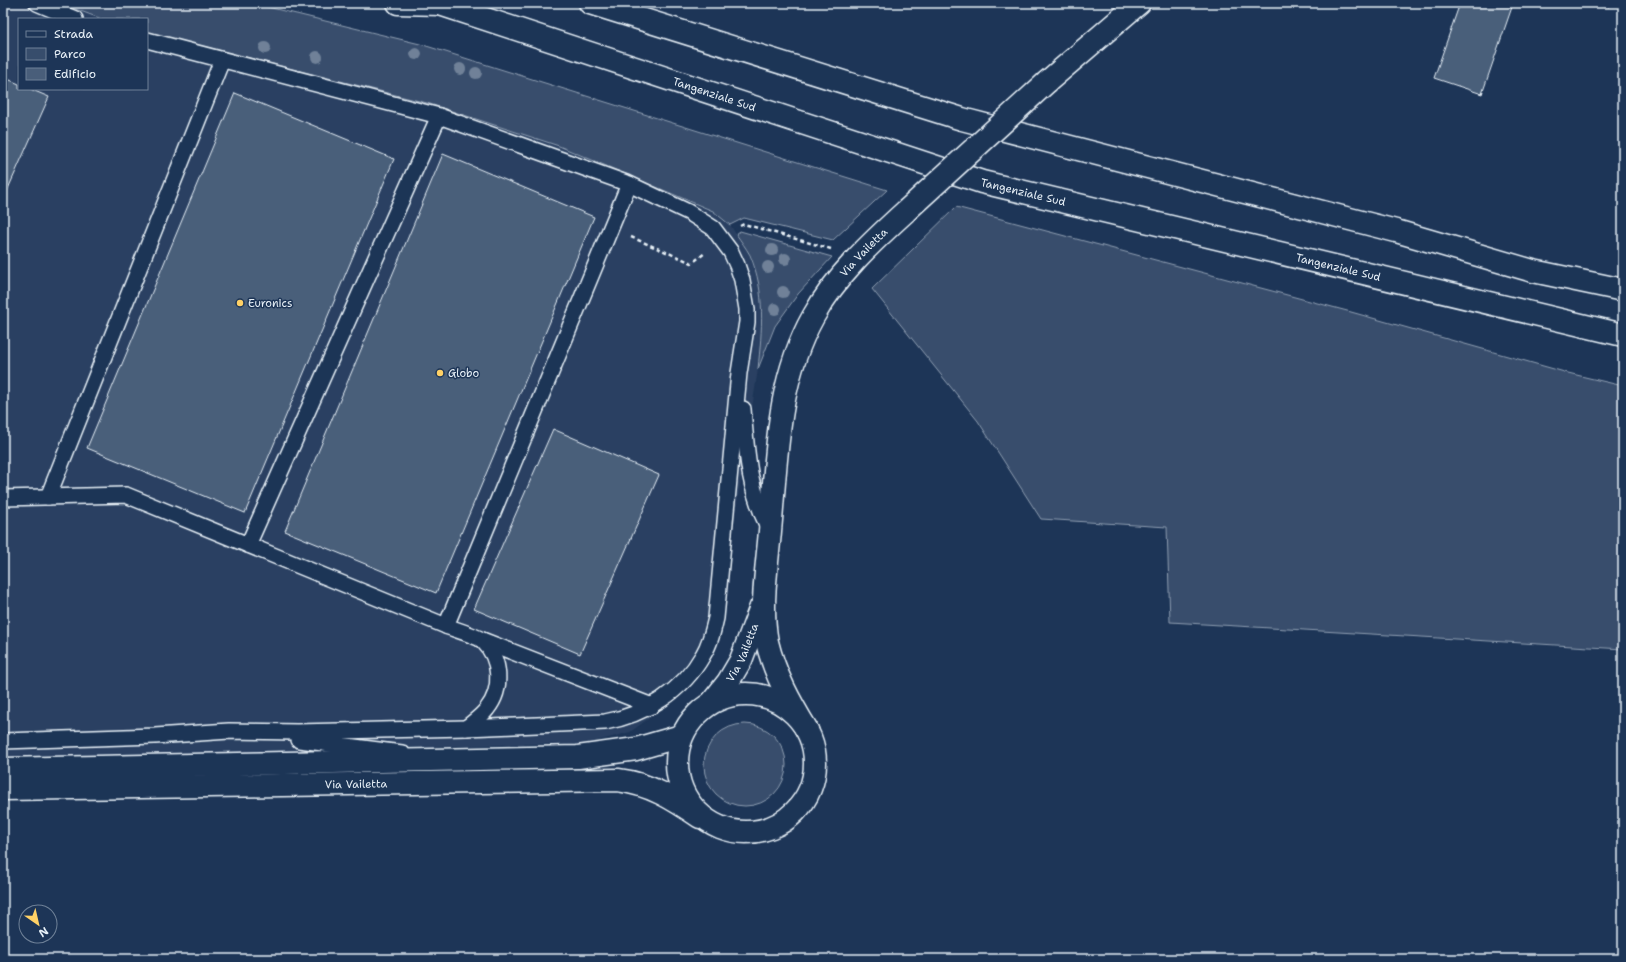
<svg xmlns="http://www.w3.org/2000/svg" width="1626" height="962" viewBox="0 0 1626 962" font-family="'Shantell Sans',sans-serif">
  <rect width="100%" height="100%" fill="#1d3557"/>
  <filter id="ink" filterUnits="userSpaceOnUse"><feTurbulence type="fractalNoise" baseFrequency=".025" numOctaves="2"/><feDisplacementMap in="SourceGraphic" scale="8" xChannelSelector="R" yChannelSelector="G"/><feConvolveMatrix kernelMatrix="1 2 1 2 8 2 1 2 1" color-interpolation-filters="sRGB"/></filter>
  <g filter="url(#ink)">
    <path fill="#2a4162" d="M3 3H59L102 19H19V89H147V32L427 103 559 146 713 211 730 225 749 254 760 286 763 323 758 369 732 537 728 584 717 638 692 681 666 706 630 732 583 745 531 744 3 761Z"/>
    <g fill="#374d6c" stroke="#909fb2">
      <path d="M59 3H251L420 44 887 190 833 240 744 218 730 225 713 211 559 146 427 103 147 32V19H102Z"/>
      <path d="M956 207 1351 312 1568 373 1623 386V649L1170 622 1167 527 1041 519 978 421 872 289Z"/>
      <path d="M740 231 832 257 798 294 775 326 758 369C762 329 766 293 750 255 746 248 741 241 736 234Z"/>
      <circle cx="745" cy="765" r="41"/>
    </g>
    <g fill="#495e7a" stroke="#e8f1f8">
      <path d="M1460 3H1500L1512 7 1482 94 1434 78Z"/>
      <path d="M1598 3H1610L1609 7Z"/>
      <path d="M3 77 19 84V89H30L49 97 3 200Z"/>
      <path d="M235 93 394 159 245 513 87 448Z"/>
      <path d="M443 154 594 217 436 593 285 531Z"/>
      <path d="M553 429 659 475 580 654 474 609Z"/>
      <rect x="52" y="958" width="58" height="1"/>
    </g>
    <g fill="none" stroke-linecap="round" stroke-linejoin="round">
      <g stroke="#e8f1f8" stroke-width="18">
        <g id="lane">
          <path d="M37 3 75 19"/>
          <path d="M743 409C747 455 748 487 769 529"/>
          <path d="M48 497 222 60"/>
          <path d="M3 498 126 495 446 626 629 184"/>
          <path d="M248 545 439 116"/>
          <path d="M446 626C453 629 478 636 483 641 501 659 503 689 487 709 481 717 473 722 466 728"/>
          <path d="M482 640 652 706"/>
          <path d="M299 740 402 753"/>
          <path d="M3 741 155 736 229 731 297 732 466 728 605 722C645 715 683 691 703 655 710 644 713 631 716 618L739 373 747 322V309L742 280 737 265 731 252 713 228 688 212 629 184 439 116 147 40"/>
        </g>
      </g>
      <g stroke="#e8f1f8" stroke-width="25">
        <g id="street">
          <path d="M1047 82 1139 3"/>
          <circle cx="746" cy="763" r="69"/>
          <path id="s1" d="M713 701 728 682 741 660 761 607"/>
          <path id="s2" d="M807 730C790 702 775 675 767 642 760 605 767 568 770 531 777 458 776 383 813 317 836 275 872 242 906 211"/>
          <path d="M3 769 578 757 636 749 681 736"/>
          <path id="s3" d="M3 789 618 780C650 784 674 799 700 817"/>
        </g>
      </g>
      <g stroke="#e8f1f8" stroke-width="25">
        <g id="highway">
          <path d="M398 3 441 4"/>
          <path id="s4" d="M437 3 982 182 1623 335"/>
          <path d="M590 3 962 119 1396 231 1533 271 1623 290"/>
        </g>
      </g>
      <g stroke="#e8f1f8" stroke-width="2.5" stroke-dasharray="4 3" stroke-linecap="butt">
        <path d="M740 226 744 224 831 249"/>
        <path d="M631 237 692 263 705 253"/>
      </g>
      <use href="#lane" stroke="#1d3557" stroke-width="15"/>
      <use href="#street" stroke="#1d3557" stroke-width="22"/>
      <use href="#highway" stroke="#1d3557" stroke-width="22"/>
      <g stroke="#e8f1f8" stroke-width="25" stroke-linecap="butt">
        <path id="street-bridge" d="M906 211 1047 82"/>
      </g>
      <use href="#street-bridge" stroke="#1d3557" stroke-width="22"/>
    </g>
    <g fill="#708198">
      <circle cx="265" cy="48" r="6"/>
      <circle cx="416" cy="54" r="6"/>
      <circle cx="317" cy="57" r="6"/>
      <circle cx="460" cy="69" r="6"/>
      <circle cx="476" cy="73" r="6"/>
      <circle cx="772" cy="250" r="6"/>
      <circle cx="785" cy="259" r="6"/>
      <circle cx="768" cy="267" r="6"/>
      <circle cx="783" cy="292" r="6"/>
      <circle cx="775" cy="309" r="6"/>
    </g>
  </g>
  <g fill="#ffd166" stroke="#1d3557" stroke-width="1.5">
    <circle cx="240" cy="303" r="4"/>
    <circle cx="440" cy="373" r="4"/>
  </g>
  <g text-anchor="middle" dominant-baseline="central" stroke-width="3" stroke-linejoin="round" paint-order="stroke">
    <g font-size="11" fill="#e8f1f8" stroke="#1d3557">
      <text stroke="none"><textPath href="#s4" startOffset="292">Tangenziale Sud</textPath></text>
      <text stroke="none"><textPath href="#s4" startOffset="616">Tangenziale Sud</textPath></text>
      <text stroke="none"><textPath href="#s2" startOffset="511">Via Vailetta</textPath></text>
      <text stroke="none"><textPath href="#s4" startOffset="940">Tangenziale Sud</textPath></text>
      <text stroke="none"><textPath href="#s1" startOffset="57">Via Vailetta</textPath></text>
      <text stroke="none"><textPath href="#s3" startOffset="353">Via Vailetta</textPath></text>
    </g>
    <g font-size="11" fill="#e8f1f8" stroke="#1d3557" text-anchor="start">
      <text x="248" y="303">Euronics</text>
      <text x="448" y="373">Globo</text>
    </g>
  </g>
  <rect width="1626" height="962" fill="none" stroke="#1d3557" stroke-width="16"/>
  <rect x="8" y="8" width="1610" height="946" fill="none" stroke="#e8f1f8" stroke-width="1.5" filter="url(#ink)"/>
  <rect x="18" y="18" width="130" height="72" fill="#1d3557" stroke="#6e8097"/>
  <rect x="26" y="31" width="20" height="6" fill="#1d3557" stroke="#6e8097"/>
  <text x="54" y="38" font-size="12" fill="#e8f1f8">Strada</text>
  <rect x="26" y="48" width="20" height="12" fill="#374d6c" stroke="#6e8097"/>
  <text x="54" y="58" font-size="12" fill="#e8f1f8">Parco</text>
  <rect x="26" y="68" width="20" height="12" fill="#495e7a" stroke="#6e8097"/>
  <text x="54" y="78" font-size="12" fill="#e8f1f8">Edificio</text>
  <g transform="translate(38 924) rotate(146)"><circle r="19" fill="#1d3557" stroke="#6e8097"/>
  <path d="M0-3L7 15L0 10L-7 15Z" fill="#ffd166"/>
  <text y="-6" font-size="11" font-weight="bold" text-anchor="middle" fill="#e8f1f8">N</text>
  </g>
</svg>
